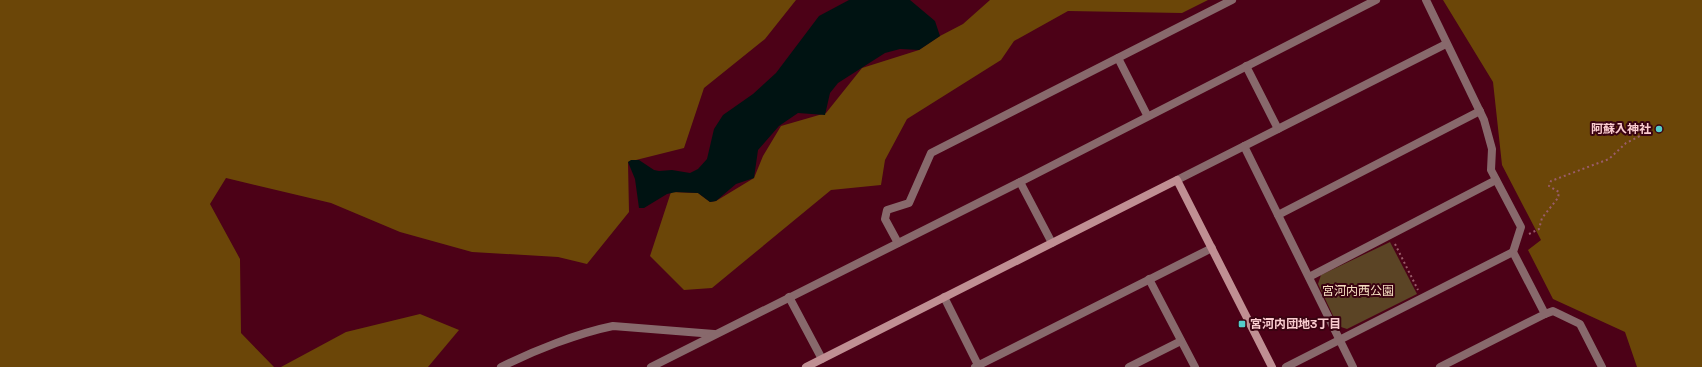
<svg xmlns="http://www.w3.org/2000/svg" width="1702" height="367" viewBox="0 0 1702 367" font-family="'Space Grotesk','Noto Sans JP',sans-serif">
  <rect width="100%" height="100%" fill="#4c0117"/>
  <path fill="#5b4425" d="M1390 242 1417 294 1347 329 1338 326 1318 284 1321 275Z"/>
  <g fill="#6b4608">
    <path d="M0 0H796L765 39 704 88 684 148 628 162 629 212 587 264 558 257 472 252 400 232 331 203 226 178 210 204 240 259 241 333 274 367H0Z"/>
    <path d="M990 0H1208L1182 13 1068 11 1014 41 1001 60 907 119 885 160 881 185 831 190 712 288 684 290 650 256 671 192 698 193 710 202 716 201 754 178 763 156 781 126 826 113 862 68 919 50 940 36 963 24Z"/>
    <path d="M1443 0H1702V367H1637L1625 332 1553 299 1528 250 1541 240 1502 165 1493 82Z"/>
    <path d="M420 314 459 330 428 367H281L346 332Z"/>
  </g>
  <path fill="#001312" d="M849 0H910L935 21 940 36 919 50 900 49 885 53 838 83 830 93 825 115 798 113 779 126 758 150 754 178 736 184 716 201 710 202 698 193 676 192 667 194 644 208H639L635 179 628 162 631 160H639L654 170 659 171 672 170 690 173 698 169 707 159 714 129 723 115 753 94 776 73 819 16Z"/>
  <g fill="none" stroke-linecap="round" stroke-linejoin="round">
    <g stroke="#9a5c6a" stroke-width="2" stroke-dasharray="2 3" stroke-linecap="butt">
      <path d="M1529 234 1539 229 1542 218 1558 198 1559 192 1549 186 1551 181 1609 159 1626 143 1650 131"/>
      <path d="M1395 244 1418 290"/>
    </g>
    <g stroke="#88696c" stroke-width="8">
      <path d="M1426 0 1484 120 1492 149 1491 170 1521 227 1513 252 1545 314 1440 367"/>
      <path d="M1118 58 1147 115"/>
      <path d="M1246 66 1278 129"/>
      <path d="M1244 146 1353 367"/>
      <path d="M1177 180 1446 44"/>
      <path d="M1020 182 1052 243"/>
      <path d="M1278 215 1480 111"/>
      <path d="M898 243 885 219 887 210 909 203 931 153 1232 0"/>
      <path d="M1309 277 1496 180"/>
      <path d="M1149 279 1195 367"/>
      <path d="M789 297 822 359"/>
      <path d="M944 297 978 365"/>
      <path d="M1545 314 1553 311 1580 324 1602 367"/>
      <path d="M501 367C533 351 578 333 613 326L714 334"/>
      <path d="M651 367 1020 182 1376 0"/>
      <path d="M975 367 1212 248"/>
      <path d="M1129 367 1181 341"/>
      <path d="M1286 367 1513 252"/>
    </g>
    <path stroke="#c08f93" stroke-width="8" d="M806 367 1177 180 1272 367"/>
  </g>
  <g fill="#53cdca" stroke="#3a0311" stroke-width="1.5">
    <circle cx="1659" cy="129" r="4"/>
    <rect x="1238" y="320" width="8" height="8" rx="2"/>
  </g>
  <g text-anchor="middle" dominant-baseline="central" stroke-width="4" stroke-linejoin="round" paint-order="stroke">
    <g font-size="12" font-weight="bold" fill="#facccf" stroke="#3a0311" text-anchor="end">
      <text x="1651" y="129">阿蘇入神社</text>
      <text x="1250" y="324" text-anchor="start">宮河内団地3丁目</text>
    </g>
    <g font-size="12" fill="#f6dec1" stroke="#3a0311">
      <text x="1358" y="291">宮河内西公園</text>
    </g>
  </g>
</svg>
